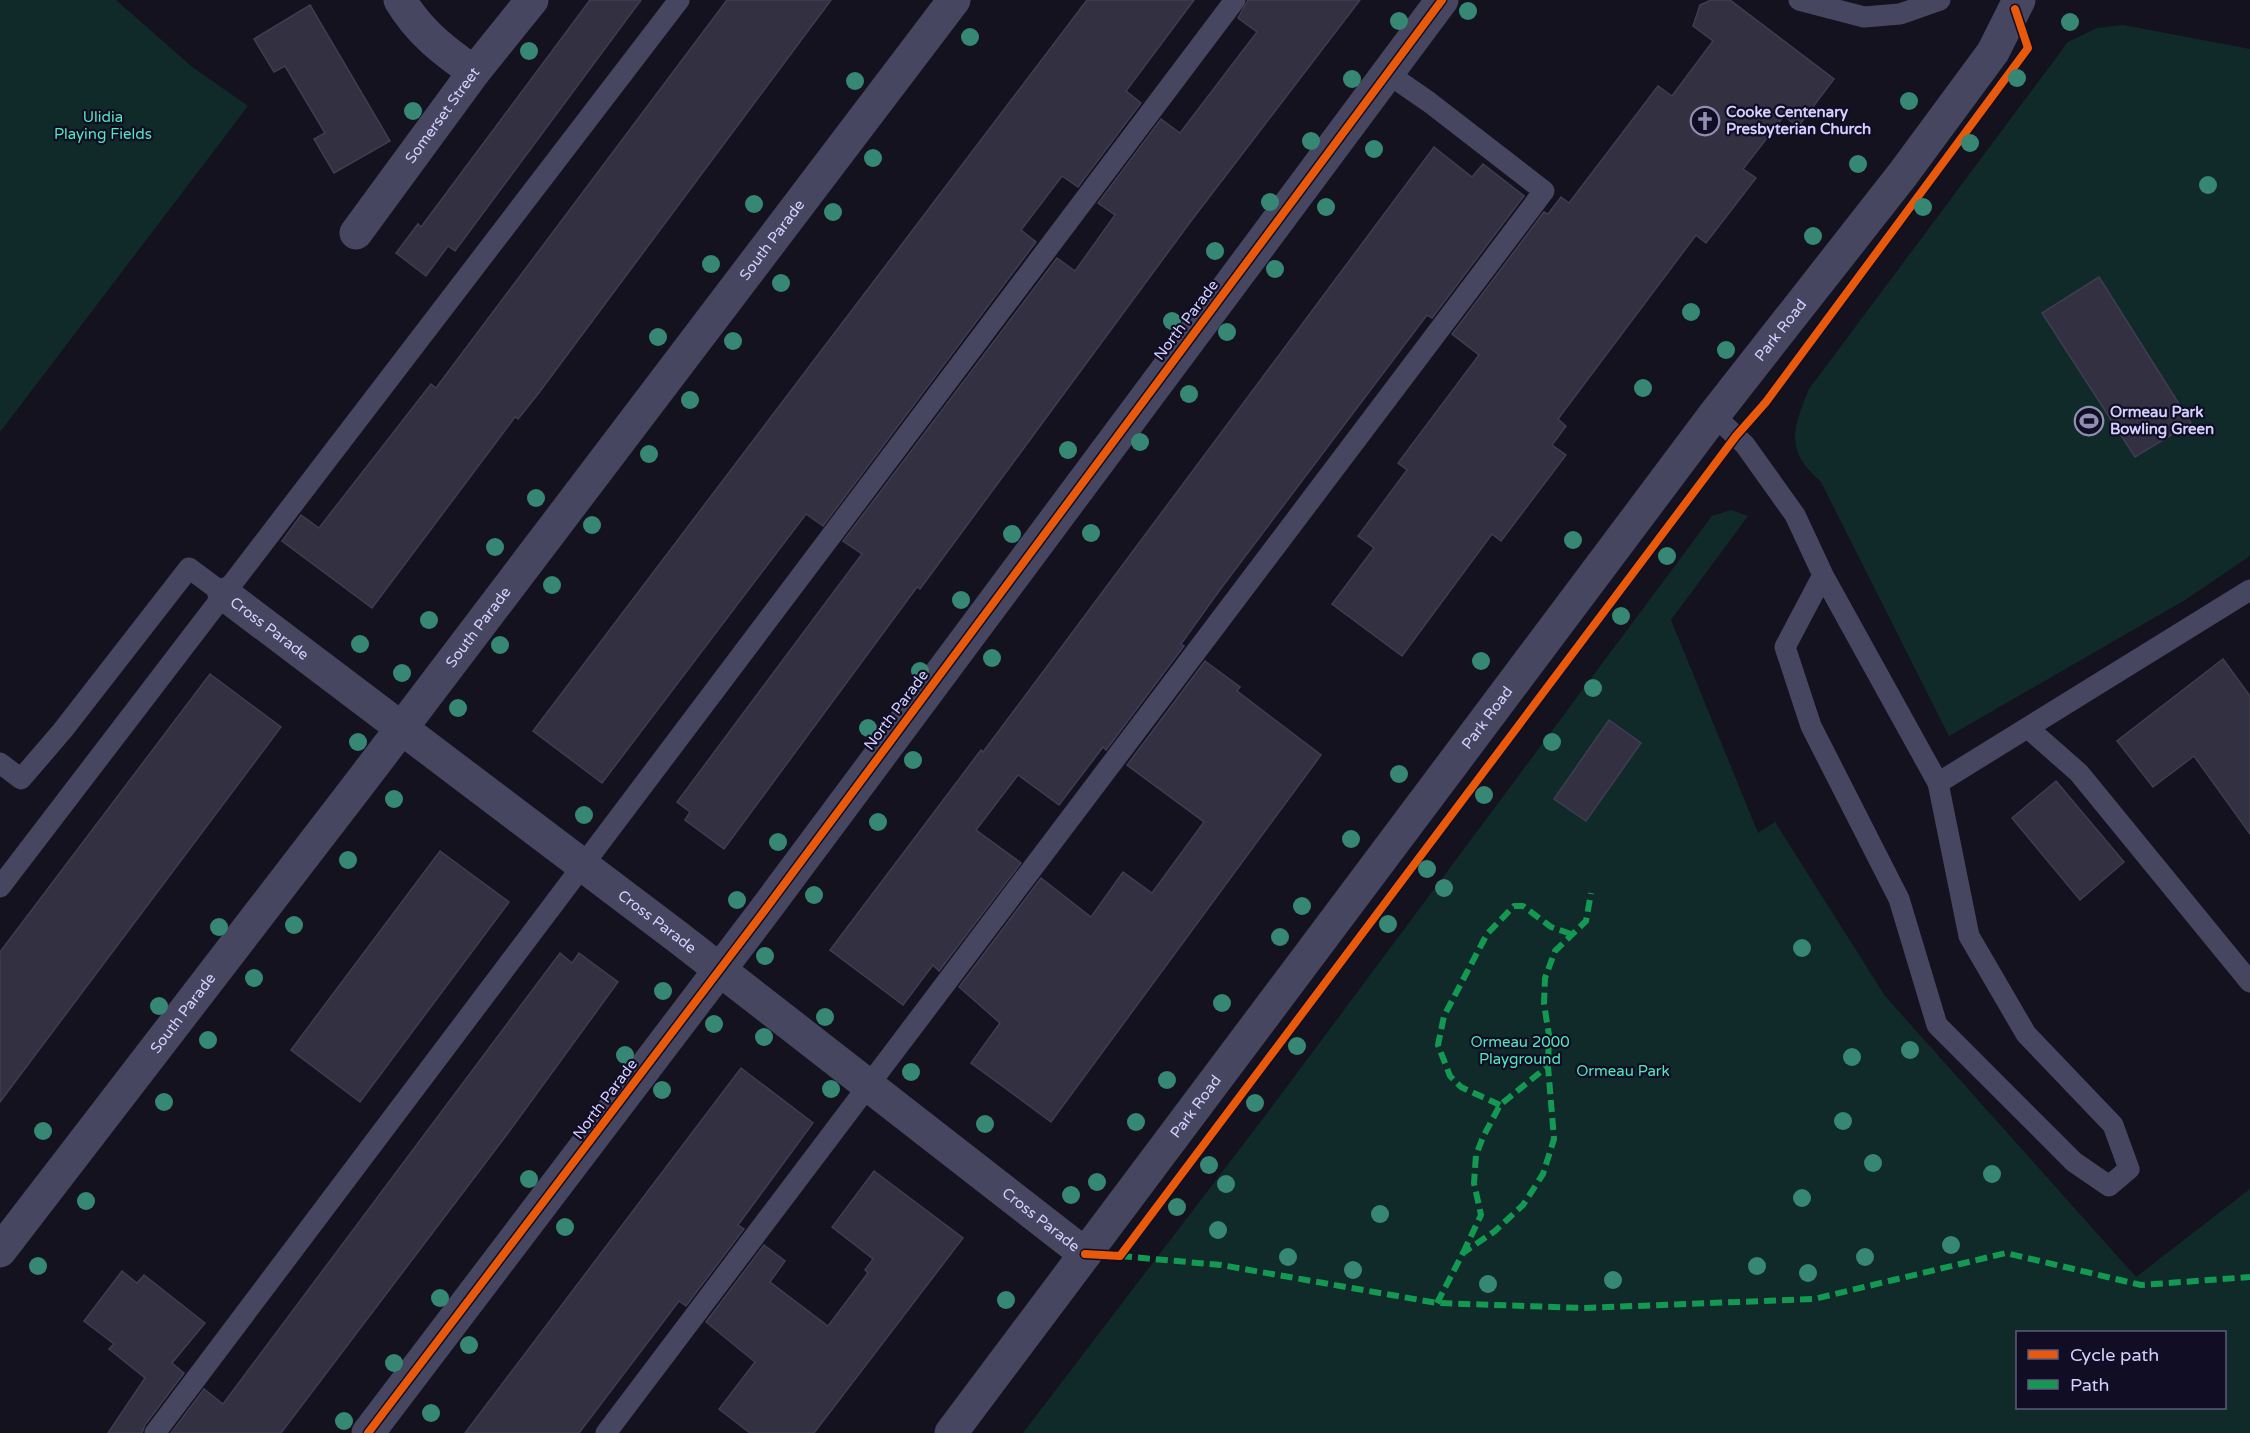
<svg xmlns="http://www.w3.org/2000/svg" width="2250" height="1433" viewBox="0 0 2250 1433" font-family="'Varela Round',sans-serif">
  <rect width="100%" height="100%" fill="#14121f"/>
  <g fill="#102a2a" fill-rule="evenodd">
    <path d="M0 0H116L191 66 248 106 0 432Z"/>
    <path d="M2123 25 2250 49V556L2185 600 1949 736 1821 482C1785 450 1792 430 1809 389L2068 42 2097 28Z"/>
    <path d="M1731 510 1748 516 1671 620 1758 833 1775 822 1885 996 2136 1277 2250 1189V1433H1023L1271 1108 1712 516ZM2018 1332H2224V1408H2018Z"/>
  </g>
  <g fill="#323041" stroke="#3f3c53" stroke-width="1.5">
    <path d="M590 0H641L455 251 448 246 426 276 396 253 418 224 421 227Z"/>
    <path d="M727 0H831L538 394 518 419 515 417 372 608 282 541 301 515 319 528 431 384 436 388Z"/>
    <path d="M1087 0H1194L1126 91 1141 103 1078 187 1062 176 1021 230 1036 242 823 526 806 514 602 783 533 731Z"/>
    <path d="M1248 0H1360L1191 221 920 589 917 587 724 849 685 820 690 812 677 802 862 554 843 541 1057 258 1075 271 1115 215 1098 203 1161 119 1180 133 1257 32 1238 18Z"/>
    <path d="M1711 0H1730L1834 79 1798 127 1784 116 1743 169 1756 178 1706 243 1696 235 1558 419 1566 426 1552 445 1566 455 1501 541 1492 534 1402 656 1332 604 1374 548 1358 536 1407 470 1398 463 1479 355 1452 334 1544 212 1548 214 1561 197 1569 203 1658 86 1672 96 1713 41 1693 26 1700 5Z"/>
    <path d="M310 5 390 141 334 173 314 139 325 133 285 66 274 72 254 39Z"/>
    <path d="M1434 147 1472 177 1483 164 1524 196 1432 318 1427 315 1219 591 1181 644 1184 646 1106 750 1103 747 1059 805 1018 775 976 830 1021 863 939 971 933 965 903 1005 830 950 981 750 983 752 1025 696Z"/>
    <path d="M2099 277 2191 423 2135 457 2042 313Z"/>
    <path d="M2223 659 2250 696V834L2194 756 2153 787 2117 741Z"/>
    <path d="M1205 661 1240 687 1237 691 1321 755 1051 1122 971 1063 1000 1023 959 987 1041 878 1091 917 1123 872 1152 893 1204 822 1127 765Z"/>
    <path d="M210 674 281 727 0 1102V952Z"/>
    <path d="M1609 720 1641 743 1586 821 1554 799Z"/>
    <path d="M2056 781 2124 862 2080 900 2012 818Z"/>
    <path d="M440 851 509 902 360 1102 291 1050Z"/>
    <path d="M560 953 572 963 579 953 618 982 508 1133 281 1433H171L204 1389 223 1404Z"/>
    <path d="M741 1068 813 1123 738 1225 744 1229 686 1306 679 1301 579 1433H465Z"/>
    <path d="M874 1171 963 1238 814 1433H750L719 1409 755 1362 706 1322 764 1245 785 1261 770 1282 828 1326 868 1273 865 1270 873 1259 832 1227Z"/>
    <path d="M122 1271 137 1283 144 1275 205 1323 172 1363 184 1373 145 1425 142 1433H108L145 1378 109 1349 114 1344 84 1321Z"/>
  </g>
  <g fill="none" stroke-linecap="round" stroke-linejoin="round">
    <g stroke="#464660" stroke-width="21">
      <path d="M1799 0 1864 17 1900 14 1940 0"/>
      <path d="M1714 415 1745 445 1795 515 1823 575 1938 783 1969 936 2026 1034 2113 1125 2129 1169 2109 1186 2074 1162 1937 1025 1899 899 1811 726 1785 647 1823 575"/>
      <path d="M2028 728 2079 773 2250 982"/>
      <path d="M0 763 21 779 63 730 189 568 224 594"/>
      <path d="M1938 783 2250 590"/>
      <path d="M0 887 679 0"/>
      <path d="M155 1433 1235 0"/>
      <path d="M606 1433 1544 191 1429 102 1387 73"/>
    </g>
    <g stroke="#464660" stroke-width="33">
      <path d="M400 0C419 32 444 51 474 72"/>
      <path id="s1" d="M356 233 474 72 532 0"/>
      <path id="s2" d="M224 594 679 938 1085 1254"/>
      <path id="s3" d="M0 1251 363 779 954 0"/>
      <path d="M368 1433 762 914 1442 0"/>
      <path id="s4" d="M951 1433 1714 415 1903 174 1993 52 2019 0"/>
    </g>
    <g stroke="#139951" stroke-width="6" stroke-dasharray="12 6" stroke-linecap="butt">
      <path d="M1500 1105 1461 1087 1450 1076 1438 1045 1444 1016 1487 934 1514 906H1523L1551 927 1571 934"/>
      <path d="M1463 1253 1481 1215 1474 1183 1476 1155 1483 1137 1500 1105 1548 1066"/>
      <path d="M1120 1256 1221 1265 1437 1303 1584 1308 1814 1299 2006 1253 2141 1285 2250 1277"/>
      <path d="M1437 1303 1463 1253 1495 1231 1523 1205 1543 1174 1554 1139 1548 1066 1549 1035 1544 1004 1545 978 1555 951 1586 921 1591 893"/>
    </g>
    <g stroke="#100d24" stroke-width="11">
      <g id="cycleway">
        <path d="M1085 1254 1120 1256 1736 436 1766 402 2028 48 2015 9"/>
        <path d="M368 1433 762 914 1442 0"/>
      </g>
    </g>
    <use href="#cycleway" stroke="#e8590c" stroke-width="8"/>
  </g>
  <g fill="#378775">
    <circle cx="1468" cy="11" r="9"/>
    <circle cx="1399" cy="21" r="9"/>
    <circle cx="2070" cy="22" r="9"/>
    <circle cx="970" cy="37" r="9"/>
    <circle cx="529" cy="51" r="9"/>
    <circle cx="2017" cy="78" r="9"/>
    <circle cx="1352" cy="79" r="9"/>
    <circle cx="855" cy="81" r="9"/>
    <circle cx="1909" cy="101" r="9"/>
    <circle cx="413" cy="111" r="9"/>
    <circle cx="1311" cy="141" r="9"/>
    <circle cx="1970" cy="143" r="9"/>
    <circle cx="1374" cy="149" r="9"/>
    <circle cx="873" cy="158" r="9"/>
    <circle cx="1858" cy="164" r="9"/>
    <circle cx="2208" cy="185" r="9"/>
    <circle cx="1270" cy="202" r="9"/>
    <circle cx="754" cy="204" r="9"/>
    <circle cx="1326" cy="207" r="9"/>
    <circle cx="1923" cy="207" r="9"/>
    <circle cx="833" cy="212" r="9"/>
    <circle cx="1813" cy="236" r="9"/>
    <circle cx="1215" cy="251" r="9"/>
    <circle cx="711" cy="264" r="9"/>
    <circle cx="1275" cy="269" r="9"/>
    <circle cx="781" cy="283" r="9"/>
    <circle cx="1691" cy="312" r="9"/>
    <circle cx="1172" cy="321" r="9"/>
    <circle cx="1227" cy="332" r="9"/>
    <circle cx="658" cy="337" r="9"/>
    <circle cx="733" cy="341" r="9"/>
    <circle cx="1726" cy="350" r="9"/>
    <circle cx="1643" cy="388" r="9"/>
    <circle cx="1189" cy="394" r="9"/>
    <circle cx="690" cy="400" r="9"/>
    <circle cx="1140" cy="442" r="9"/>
    <circle cx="1068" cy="450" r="9"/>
    <circle cx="649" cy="454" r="9"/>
    <circle cx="536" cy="498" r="9"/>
    <circle cx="592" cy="525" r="9"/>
    <circle cx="1091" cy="533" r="9"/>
    <circle cx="1012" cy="534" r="9"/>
    <circle cx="1573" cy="540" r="9"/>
    <circle cx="495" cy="547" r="9"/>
    <circle cx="1667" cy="556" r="9"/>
    <circle cx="552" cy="585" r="9"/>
    <circle cx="961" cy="600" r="9"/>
    <circle cx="1621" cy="616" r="9"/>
    <circle cx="429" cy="620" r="9"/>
    <circle cx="360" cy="644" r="9"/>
    <circle cx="500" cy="645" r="9"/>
    <circle cx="992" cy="658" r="9"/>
    <circle cx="1481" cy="661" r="9"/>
    <circle cx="920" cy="671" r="9"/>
    <circle cx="402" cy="673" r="9"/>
    <circle cx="1593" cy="688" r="9"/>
    <circle cx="458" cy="708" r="9"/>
    <circle cx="868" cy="728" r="9"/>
    <circle cx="358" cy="742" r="9"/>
    <circle cx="1552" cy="742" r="9"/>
    <circle cx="913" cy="760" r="9"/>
    <circle cx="1399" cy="774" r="9"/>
    <circle cx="1484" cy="795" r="9"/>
    <circle cx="394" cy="799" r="9"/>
    <circle cx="584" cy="815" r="9"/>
    <circle cx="878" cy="822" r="9"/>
    <circle cx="1351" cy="839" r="9"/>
    <circle cx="778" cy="842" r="9"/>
    <circle cx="348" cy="860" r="9"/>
    <circle cx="1427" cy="869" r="9"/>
    <circle cx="1444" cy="888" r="9"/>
    <circle cx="814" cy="895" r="9"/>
    <circle cx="737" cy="900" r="9"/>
    <circle cx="1302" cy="906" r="9"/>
    <circle cx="1388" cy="924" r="9"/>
    <circle cx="294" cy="925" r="9"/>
    <circle cx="219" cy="927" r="9"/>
    <circle cx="1280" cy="937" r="9"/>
    <circle cx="1802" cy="948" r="9"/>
    <circle cx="765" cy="956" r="9"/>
    <circle cx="254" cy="978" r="9"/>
    <circle cx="663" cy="991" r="9"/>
    <circle cx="1222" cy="1003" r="9"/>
    <circle cx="159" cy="1006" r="9"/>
    <circle cx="825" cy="1017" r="9"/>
    <circle cx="714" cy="1024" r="9"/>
    <circle cx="764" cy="1037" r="9"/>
    <circle cx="208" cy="1040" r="9"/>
    <circle cx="1297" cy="1046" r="9"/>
    <circle cx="1910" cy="1050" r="9"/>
    <circle cx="625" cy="1055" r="9"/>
    <circle cx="1852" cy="1057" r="9"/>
    <circle cx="911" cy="1072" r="9"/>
    <circle cx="1167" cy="1080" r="9"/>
    <circle cx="831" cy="1089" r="9"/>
    <circle cx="662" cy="1090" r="9"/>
    <circle cx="164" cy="1102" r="9"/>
    <circle cx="1255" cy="1103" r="9"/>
    <circle cx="1843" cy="1121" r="9"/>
    <circle cx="1136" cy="1122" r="9"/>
    <circle cx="985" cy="1124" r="9"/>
    <circle cx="43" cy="1131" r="9"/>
    <circle cx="1873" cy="1163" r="9"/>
    <circle cx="1209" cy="1165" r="9"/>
    <circle cx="1992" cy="1174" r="9"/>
    <circle cx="529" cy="1179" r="9"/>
    <circle cx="1097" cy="1182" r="9"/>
    <circle cx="1226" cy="1184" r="9"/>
    <circle cx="1071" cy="1195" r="9"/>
    <circle cx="1802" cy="1198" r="9"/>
    <circle cx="86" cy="1201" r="9"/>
    <circle cx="1177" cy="1207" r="9"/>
    <circle cx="1380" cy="1214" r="9"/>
    <circle cx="565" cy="1227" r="9"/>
    <circle cx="1218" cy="1230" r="9"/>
    <circle cx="1951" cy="1245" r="9"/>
    <circle cx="1288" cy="1257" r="9"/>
    <circle cx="1865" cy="1257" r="9"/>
    <circle cx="38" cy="1266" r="9"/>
    <circle cx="1757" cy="1266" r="9"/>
    <circle cx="1353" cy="1270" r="9"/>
    <circle cx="1808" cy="1273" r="9"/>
    <circle cx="1613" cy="1280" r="9"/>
    <circle cx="1488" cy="1284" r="9"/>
    <circle cx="440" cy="1298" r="9"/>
    <circle cx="1006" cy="1300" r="9"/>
    <circle cx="469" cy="1345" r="9"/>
    <circle cx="394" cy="1363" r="9"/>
    <circle cx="431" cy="1413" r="9"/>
    <circle cx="344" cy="1421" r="9"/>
  </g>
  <defs>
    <g id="church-ring" transform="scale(1.5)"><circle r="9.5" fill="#100d24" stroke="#908eb1" stroke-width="1.5"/><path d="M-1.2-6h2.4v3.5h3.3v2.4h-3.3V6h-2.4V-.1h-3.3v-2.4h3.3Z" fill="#908eb1"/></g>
    <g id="stadium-ring" transform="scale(1.5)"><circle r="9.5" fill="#100d24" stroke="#908eb1" stroke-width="1.5"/><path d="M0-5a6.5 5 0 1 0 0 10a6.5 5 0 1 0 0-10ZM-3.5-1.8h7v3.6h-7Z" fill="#908eb1"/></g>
  </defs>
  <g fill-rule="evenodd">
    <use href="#church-ring" x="1705" y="121"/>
    <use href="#stadium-ring" x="2089" y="421"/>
  </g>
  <g text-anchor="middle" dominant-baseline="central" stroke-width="4.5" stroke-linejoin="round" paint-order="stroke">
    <g font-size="15" font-weight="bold" fill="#d3d0ff" stroke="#100d24" text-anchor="start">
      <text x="1726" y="112">Cooke Centenary<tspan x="1726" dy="17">Presbyterian Church</tspan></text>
      <text x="2110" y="412">Ormeau Park<tspan x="2110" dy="17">Bowling Green</tspan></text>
    </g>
    <g font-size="15" fill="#d3d0ff" stroke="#100d24">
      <text stroke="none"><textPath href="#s1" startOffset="146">Somerset Street</textPath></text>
      <text stroke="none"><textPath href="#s3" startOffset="1272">South Parade</textPath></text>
      <text transform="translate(1186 320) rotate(-53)">North Parade</text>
      <text stroke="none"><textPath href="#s4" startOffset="1380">Park Road</textPath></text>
      <text stroke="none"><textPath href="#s3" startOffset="786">South Parade</textPath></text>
      <text stroke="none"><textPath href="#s2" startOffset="57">Cross Parade</textPath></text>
      <text transform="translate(896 710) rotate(-53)">North Parade</text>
      <text stroke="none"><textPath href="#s4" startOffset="894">Park Road</textPath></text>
      <text stroke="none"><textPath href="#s2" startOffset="543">Cross Parade</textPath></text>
      <text stroke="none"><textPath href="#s3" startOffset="300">South Parade</textPath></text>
      <text transform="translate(605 1099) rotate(-53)">North Parade</text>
      <text stroke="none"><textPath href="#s4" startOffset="408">Park Road</textPath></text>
      <text stroke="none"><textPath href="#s2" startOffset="1029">Cross Parade</textPath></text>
    </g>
    <g font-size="15" fill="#54e6bc" stroke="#100d24">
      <text x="103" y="117">Ulidia<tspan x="103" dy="17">Playing Fields</tspan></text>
      <text x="1520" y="1042">Ormeau 2000<tspan x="1520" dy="17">Playground</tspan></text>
      <text x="1623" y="1071">Ormeau Park</text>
    </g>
  </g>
  <rect x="2016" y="1331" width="210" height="78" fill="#100d24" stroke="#5e5b7c" stroke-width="1.5"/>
  <rect x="2028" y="1350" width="30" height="9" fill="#e8590c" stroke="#5e5b7c" stroke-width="1.5"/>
  <text x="2070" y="1361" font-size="18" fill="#d3d0ff">Cycle path</text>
  <rect x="2028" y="1380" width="30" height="9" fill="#139951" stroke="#5e5b7c" stroke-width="1.5"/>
  <text x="2070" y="1391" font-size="18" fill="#d3d0ff">Path</text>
</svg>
